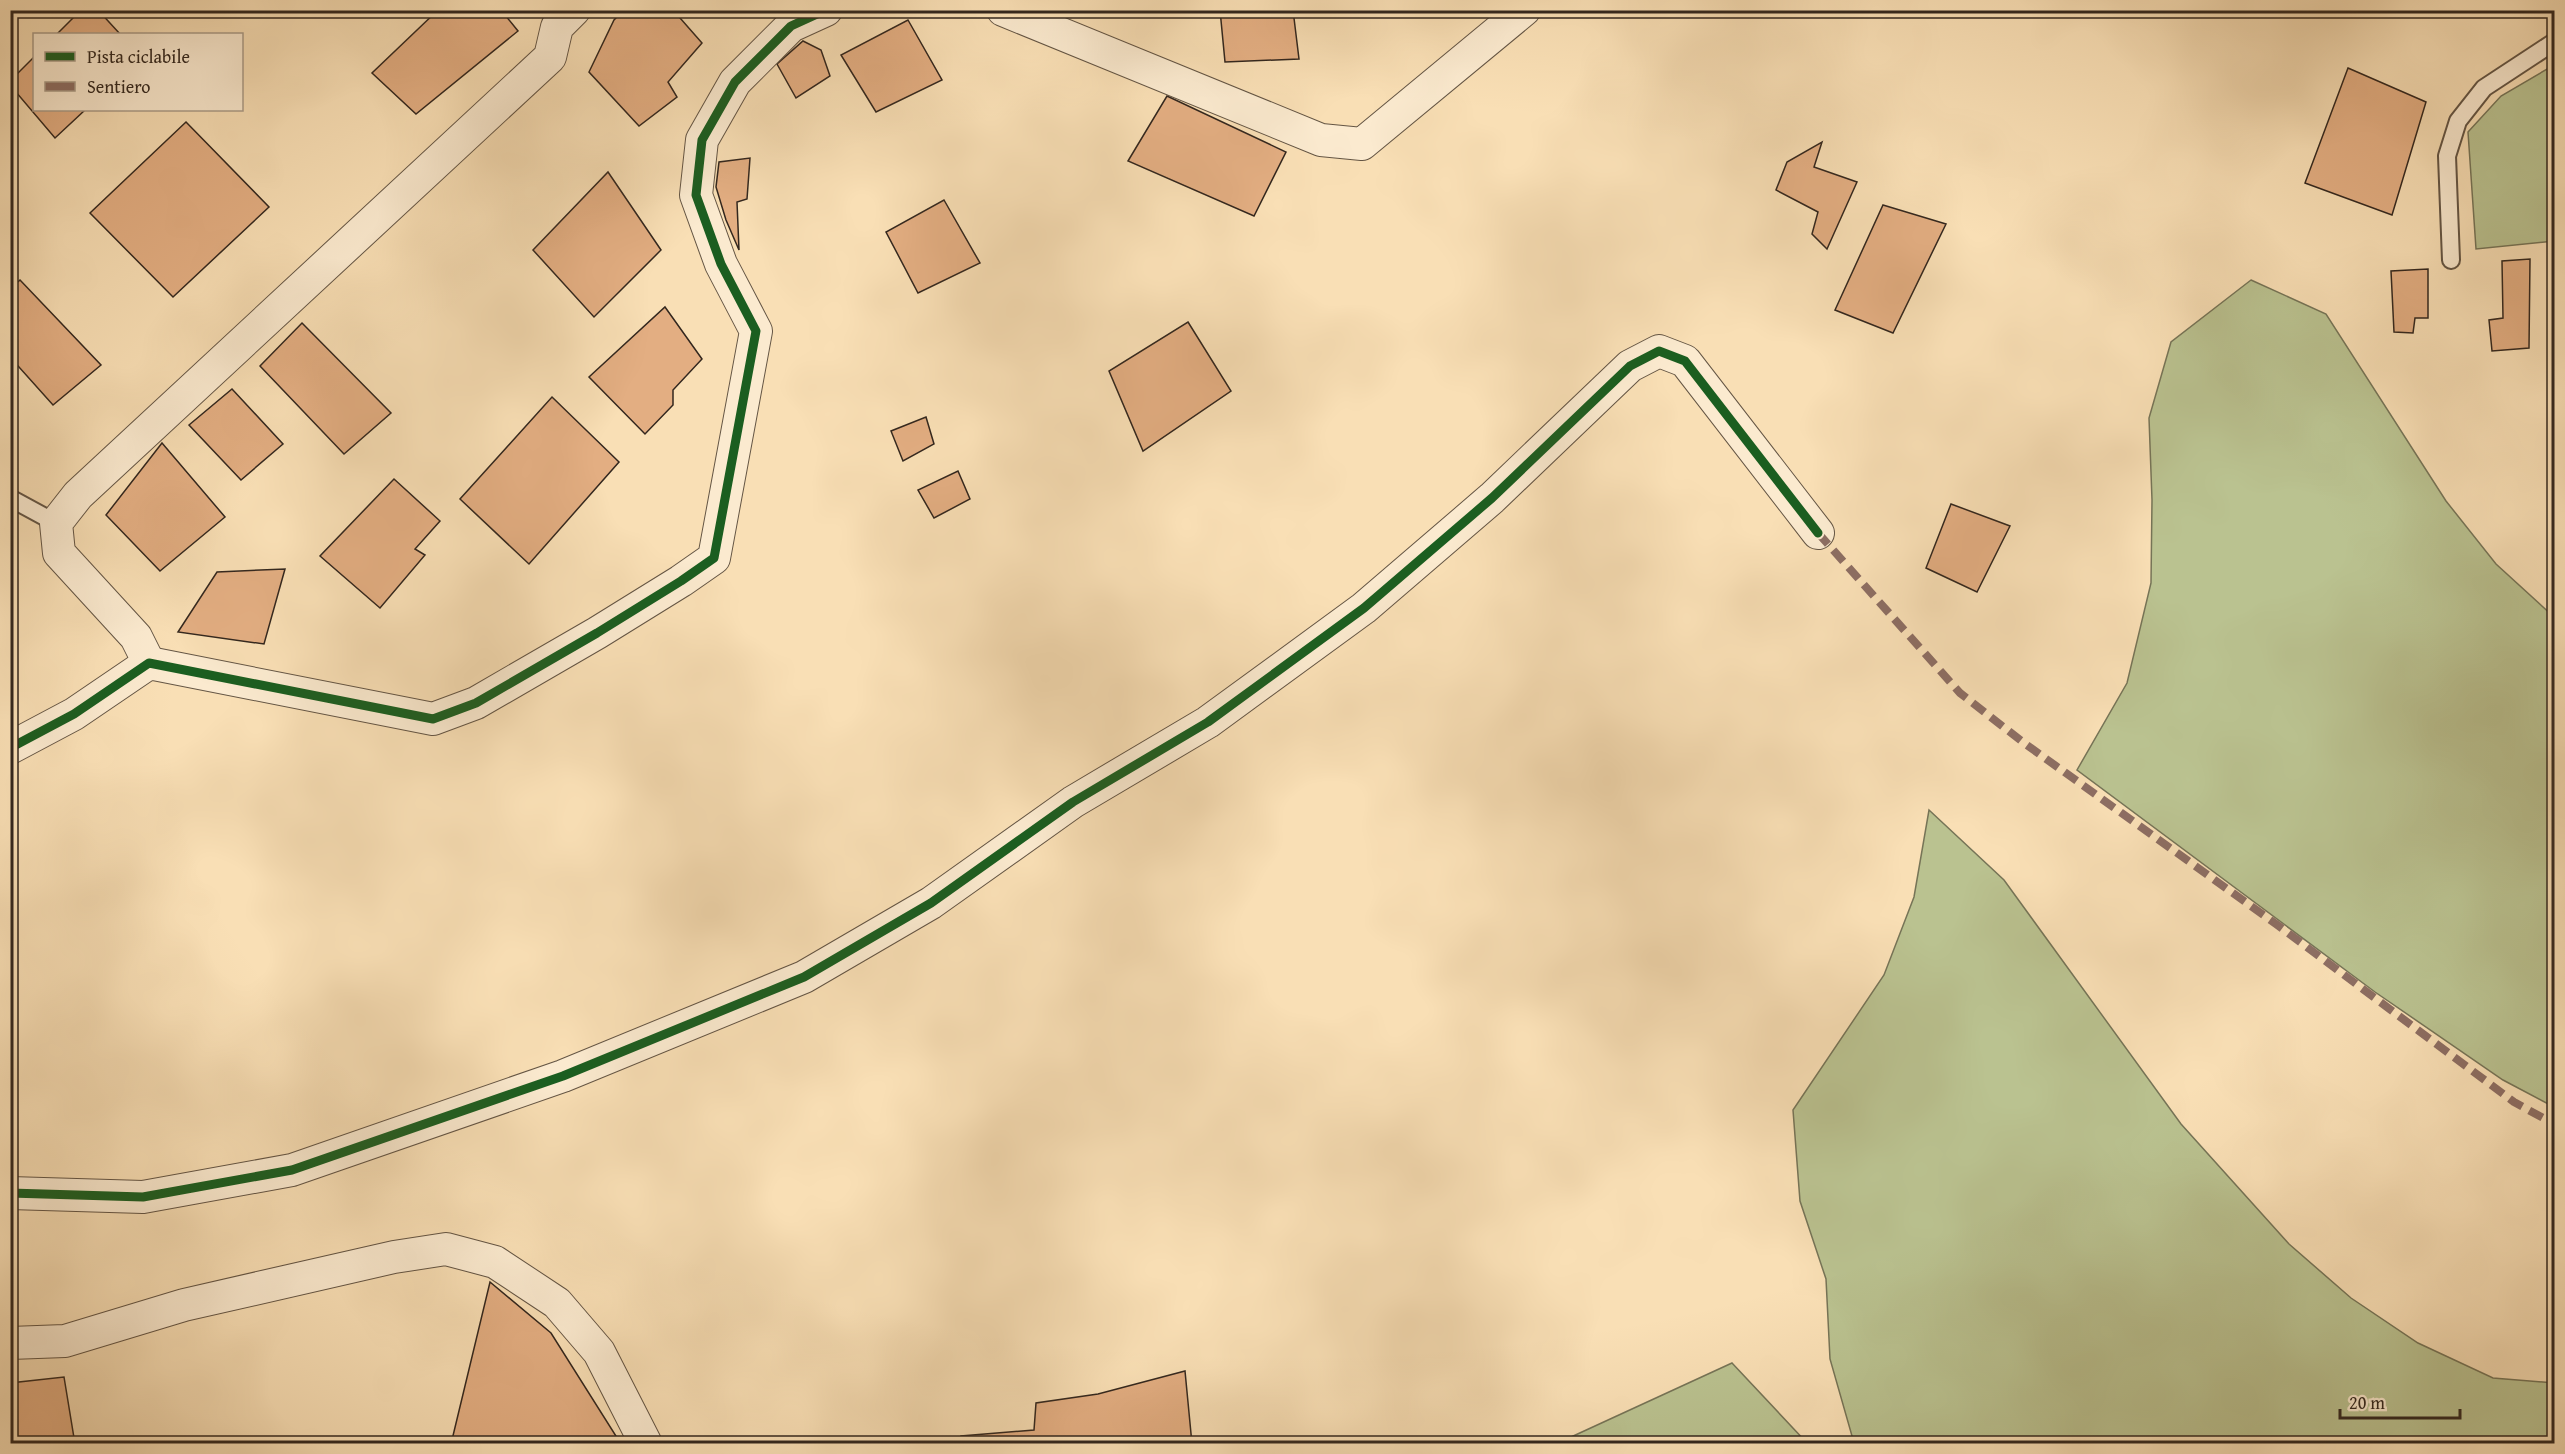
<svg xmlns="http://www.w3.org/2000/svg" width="2565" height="1454" viewBox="0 0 2565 1454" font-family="'Gentium Book Plus',serif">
  <rect width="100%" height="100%" fill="#f9dfb5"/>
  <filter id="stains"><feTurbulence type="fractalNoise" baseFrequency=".00333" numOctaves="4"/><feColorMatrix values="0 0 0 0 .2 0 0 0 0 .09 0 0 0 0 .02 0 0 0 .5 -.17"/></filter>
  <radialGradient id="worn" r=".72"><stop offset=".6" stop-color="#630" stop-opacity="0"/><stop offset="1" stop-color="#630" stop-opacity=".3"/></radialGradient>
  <g fill="#bac290" stroke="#767457" stroke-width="1.5">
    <path d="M2554 65V241L2476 249 2468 132 2501 96Z"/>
    <path d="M2251 280 2326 314 2446 501 2496 564 2554 617V1107L2503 1080 2375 992 2077 770 2127 683 2151 583 2152 500 2149 418 2171 342Z"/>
    <path d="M1929 810 2004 880 2181 1124 2289 1244 2351 1298 2418 1343 2493 1378 2554 1383V1443H1857L1852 1436 1830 1359 1826 1279 1800 1201 1793 1110 1884 975 1914 897Z"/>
    <path d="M1732 1363 1807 1443H1558Z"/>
  </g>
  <g fill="#e3ae82" stroke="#33271e" stroke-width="1.5">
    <path d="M81 10H98L120 34H57Z"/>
    <path d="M438 10H501L518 31 416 114 372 73Z"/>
    <path d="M624 10H673L702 43 668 82 677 97 639 126 589 72 614 20Z"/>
    <path d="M1220 10H1293L1299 59 1225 62Z"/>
    <path d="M908 20 942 80 876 112 841 55Z"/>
    <path d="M803 41 821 50 830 76 796 98 777 64Z"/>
    <path d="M34 57V110H85L55 138 10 85V81Z"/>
    <path d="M2348 68 2426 102 2392 215 2305 183Z"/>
    <path d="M1167 96 1286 152 1254 216 1128 161Z"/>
    <path d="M186 122 269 207 173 297 90 213Z"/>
    <path d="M1822 142 1814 167 1857 182 1827 249 1812 234 1818 212 1776 190 1787 162Z"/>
    <path d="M750 158 747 199 737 202 739 250 726 220 716 187 719 162Z"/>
    <path d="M608 172 661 250 594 317 533 250Z"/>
    <path d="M944 200 980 263 918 293 886 232Z"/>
    <path d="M1883 205 1946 224 1893 333 1835 310Z"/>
    <path d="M2551 253H2554V342H2552Z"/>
    <path d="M2530 259 2529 348 2492 351 2489 320 2503 318 2502 261Z"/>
    <path d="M2428 269V318H2415L2413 333 2394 332 2391 271Z"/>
    <path d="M20 280 101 365 53 405 10 357V289Z"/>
    <path d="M665 307 702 359 673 390V405L645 434 589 377Z"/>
    <path d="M1188 322 1231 391 1143 451 1109 371Z"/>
    <path d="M302 323 391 413 344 454 260 366Z"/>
    <path d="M232 389 283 444 241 480 189 425Z"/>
    <path d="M552 397 619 462 529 564 460 499Z"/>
    <path d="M926 417 934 444 903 461 891 431Z"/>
    <path d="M162 443 225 517 160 571 106 515Z"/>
    <path d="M958 471 970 499 934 518 918 490Z"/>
    <path d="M394 479 440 521 415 549 425 555 380 608 320 556Z"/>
    <path d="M1951 504 2010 526 1977 592 1926 568Z"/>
    <path d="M285 569 264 644 178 632 217 572Z"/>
    <path d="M490 1282 551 1333 621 1444H451Z"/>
    <path d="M1185 1371 1192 1444H961V1436L1034 1430 1036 1403 1098 1394Z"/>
    <path d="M64 1377 75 1444H10V1383Z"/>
  </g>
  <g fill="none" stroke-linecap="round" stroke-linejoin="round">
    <g stroke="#645544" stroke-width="20">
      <g id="service">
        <path d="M2451 260 2447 156 2458 121 2484 88 2554 42"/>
        <path d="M10 498 56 523"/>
      </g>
    </g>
    <g stroke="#645544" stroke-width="34">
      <g id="minor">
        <path d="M1003 10 1321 140 1362 144 1524 10"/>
        <path d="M149 663 136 637 59 553 56 523 78 495 550 57 557 27 574 10"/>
        <path d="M10 748 74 714 149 663 433 719 476 703 597 633 681 581 714 558 756 331 721 264 696 195 702 140 735 82 791 26 826 10"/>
        <path d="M10 1193 143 1197 292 1170 563 1076 804 977 931 903 1073 802 1208 722 1364 608 1492 498 1630 366 1659 351 1685 361 1818 533"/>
        <path d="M10 1343 65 1341 184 1305 394 1257 446 1249 495 1262 557 1303 599 1352 646 1444"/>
      </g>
    </g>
    <use href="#service" stroke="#fbeacf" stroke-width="16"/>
    <use href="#minor" stroke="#fbeacf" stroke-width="32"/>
    <path stroke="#8d6e63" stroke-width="8" stroke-dasharray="15 8" stroke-linecap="butt" d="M1818 533 1960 693 2024 743 2276 924 2514 1102 2554 1124"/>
    <g stroke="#fbeacf" stroke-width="13">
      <g id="cycleway">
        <path d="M10 748 74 714 149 663 433 719 476 703 597 633 681 581 714 558 756 331 721 264 696 195 702 140 735 82 791 26 826 10"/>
        <path d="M10 1193 143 1197 292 1170 563 1076 804 977 931 903 1073 802 1208 722 1364 608 1492 498 1630 366 1659 351 1685 361 1818 533"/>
      </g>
    </g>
    <use href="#cycleway" stroke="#1b5e20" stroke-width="9"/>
  </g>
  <rect width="2565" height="1454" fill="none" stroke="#f9dfb5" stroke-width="36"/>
  <rect x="12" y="12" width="2541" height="1430" fill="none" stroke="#33271e" stroke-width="3"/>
  <rect x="18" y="18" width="2529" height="1418" fill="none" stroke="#33271e" stroke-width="1.5"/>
  <rect x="33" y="33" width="210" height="78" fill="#fbeacf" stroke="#ab9c88" stroke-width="1.5"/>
  <rect x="45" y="52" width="30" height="9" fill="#1b5e20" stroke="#ab9c88" stroke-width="1.5"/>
  <text x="87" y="63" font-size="18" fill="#33271e">Pista ciclabile</text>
  <rect x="45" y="82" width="30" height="9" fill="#8d6e63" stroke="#ab9c88" stroke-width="1.5"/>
  <text x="87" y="93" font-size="18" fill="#33271e">Sentiero</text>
  <path d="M2340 1409v9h120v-9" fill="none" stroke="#33271e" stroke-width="3"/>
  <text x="2349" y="1409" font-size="18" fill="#33271e" stroke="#fbeacf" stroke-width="4.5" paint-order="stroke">20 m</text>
  <rect width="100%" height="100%" filter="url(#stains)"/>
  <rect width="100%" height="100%" fill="url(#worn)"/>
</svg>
